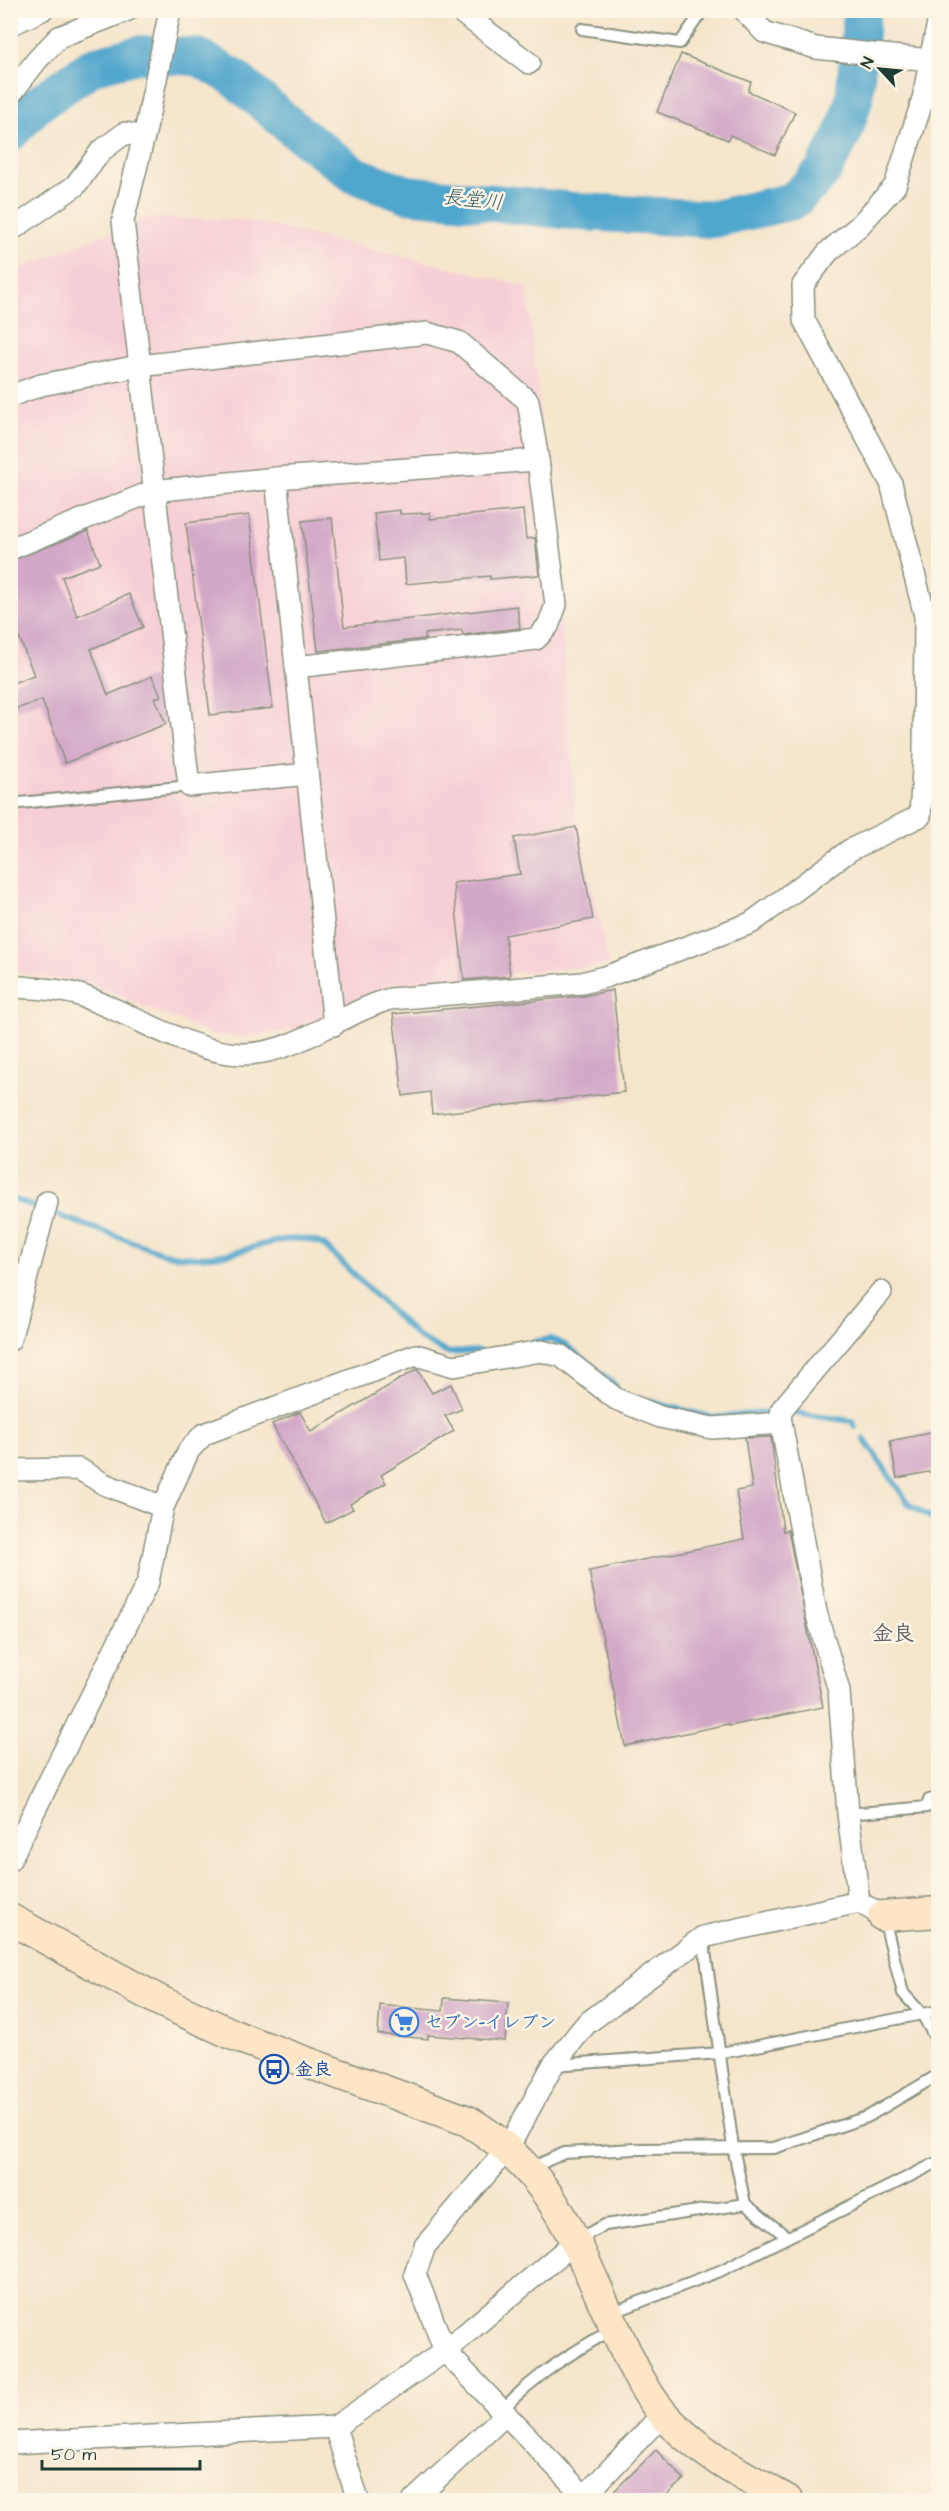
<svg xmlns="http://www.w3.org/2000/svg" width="949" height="2511" viewBox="0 0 949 2511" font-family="'Architects Daughter','Klee One',sans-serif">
  <rect width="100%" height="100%" fill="#fcf5e5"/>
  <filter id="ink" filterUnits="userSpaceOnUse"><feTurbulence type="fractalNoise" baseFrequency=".0167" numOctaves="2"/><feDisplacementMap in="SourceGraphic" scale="12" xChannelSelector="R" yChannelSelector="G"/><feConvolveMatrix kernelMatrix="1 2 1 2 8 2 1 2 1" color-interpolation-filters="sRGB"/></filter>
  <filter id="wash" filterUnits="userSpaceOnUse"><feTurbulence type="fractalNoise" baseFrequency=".008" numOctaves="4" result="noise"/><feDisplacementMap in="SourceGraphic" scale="24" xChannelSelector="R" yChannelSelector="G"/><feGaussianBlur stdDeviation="1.35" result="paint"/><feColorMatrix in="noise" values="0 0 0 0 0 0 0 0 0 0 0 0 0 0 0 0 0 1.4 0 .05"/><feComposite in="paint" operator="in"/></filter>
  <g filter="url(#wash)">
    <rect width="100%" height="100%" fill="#f5e5cb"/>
    <path fill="#f6cfd6" d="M144 218 246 220 527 286 564 649 575 808 609 965 391 984 303 1028 246 1037 213 1035 88 983 11 972V272Z"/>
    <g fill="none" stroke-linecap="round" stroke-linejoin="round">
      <g stroke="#50a6cc" stroke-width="6">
        <path d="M10 1198 166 1254C187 1258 206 1258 227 1254 258 1248 294 1229 324 1245L418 1337 447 1353 479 1351"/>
        <path d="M533 1342 551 1339 567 1346 615 1385"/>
        <path d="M640 1399 713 1418 776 1411"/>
        <path d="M787 1412 852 1421 855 1427"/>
        <path d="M864 1439 909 1504 938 1522"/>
      </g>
      <path stroke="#50a6cc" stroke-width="38" d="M10 133 34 107 93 66 140 54 198 57 233 77 295 130 355 175 407 194 583 212 714 219 793 201 822 173 844 132 854 99 862 10"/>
    </g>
    <g id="blocks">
      <g fill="#d2a8c7">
        <path d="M681 54 751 82 748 91 795 112 775 155 730 135 728 140 657 112Z"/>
        <path d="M400 510V514L430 513V519L523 510 526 539 535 538 539 575 490 579V576L406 584 404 558 379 561 374 513Z"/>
        <path d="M249 515 273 708 210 715 186 523Z"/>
        <path d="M332 518 344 627 517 606 520 628 463 635 462 630 425 634V639L318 651 302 521Z"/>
        <path d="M88 531 100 563 62 577 77 616 129 594 143 627 91 649 108 695 152 676 161 696 155 698 166 724 65 763 42 700 10 711V684L34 675 10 614V561Z"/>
        <path d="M576 827 593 919 505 935 510 976 464 980 453 883 520 874 514 838Z"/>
        <path d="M613 990 624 1092 432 1114 430 1092 403 1096 393 1014 583 996Z"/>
        <path d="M417 1369 432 1393 451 1384 462 1409 445 1416 454 1431 381 1475 386 1483 350 1504 353 1509 326 1523 272 1424 300 1412 311 1432Z"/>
        <path d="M939 1431V1470L897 1478 890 1441Z"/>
        <path d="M771 1437 783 1531 788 1530 823 1707 729 1726 728 1724 625 1746 589 1571 744 1539 736 1491 752 1488 745 1438Z"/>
        <path d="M444 1998 508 2003 505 2041 428 2035V2039L378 2034 380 2005 443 2011Z"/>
        <path d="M656 2450 684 2479 661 2500H605Z"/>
      </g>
    </g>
  </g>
  <g filter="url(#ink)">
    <use href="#blocks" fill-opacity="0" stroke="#8a9180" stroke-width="1.5"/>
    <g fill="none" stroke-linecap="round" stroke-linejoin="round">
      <g stroke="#8a9180" stroke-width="14">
        <g id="lane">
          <path d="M582 29 680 43 703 10"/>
          <path d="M10 804 189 786"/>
          <path d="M848 1814 927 1807 929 1800 938 1798"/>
          <path d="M884 1919 903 1993 922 2014 938 2043"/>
          <path d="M703 1937 733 2147 745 2204 787 2237"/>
          <path d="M554 2065 721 2053 938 2011"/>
          <path d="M529 2169 564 2153 634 2149 774 2148 867 2117 938 2075"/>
          <path d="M576 2240 605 2225 745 2204"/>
          <path d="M611 2313 720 2271 938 2162"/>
          <path d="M502 2410C536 2374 570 2354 613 2329"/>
        </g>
      </g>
      <g stroke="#8a9180" stroke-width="24">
        <g id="street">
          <path d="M170 10 146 128 123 221 189 786 307 774"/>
          <path d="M458 10 529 63"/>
          <path d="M10 25 42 10"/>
          <path d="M930 60 938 23"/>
          <path d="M10 95 37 60 59 37 128 10"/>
          <path d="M10 231 75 186 101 151 125 133 144 137"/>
          <path d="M10 396 41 385 139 366 427 333 459 342 528 401 538 460 556 605 548 626 536 639 296 667"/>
          <path d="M276 478 538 460"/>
          <path d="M10 549 153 491 276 478 334 1025"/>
          <path d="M10 986C32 989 58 988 79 995 128 1011 195 1056 246 1054 299 1052 341 1013 390 999L582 983 608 976 751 923 850 850 920 816 924 755 925 616 891 483 804 320 803 285 828 252 859 226 895 186 923 99 930 60 816 48 764 32 744 10"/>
          <path d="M10 1340 47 1202"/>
          <path d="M10 1470 79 1469 104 1484 163 1507 189 1450 204 1434 416 1355 454 1366 541 1351 561 1356 616 1399 660 1417 712 1428 781 1423"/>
          <path d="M10 1860 148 1582 163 1507"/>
          <path d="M859 1902 848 1814 839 1691 816 1612 780 1417 782 1409 881 1292"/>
          <path d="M335 2427 358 2500"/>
          <path d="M10 2443 335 2427 445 2351 576 2241"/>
          <path d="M583 2495 445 2351 415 2274 425 2246 508 2148 553 2065 586 2024 703 1937 859 1902 883 1916"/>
          <path d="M414 2500 506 2414"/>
          <path d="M581 2500 663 2414"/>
        </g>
      </g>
      <g stroke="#8a9180" stroke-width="33">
        <g id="secondary">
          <path d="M883 1916 938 1912"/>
          <path d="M10 1919 160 2001 243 2039 468 2121C559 2175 578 2252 621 2341 633 2367 645 2393 664 2415 697 2452 744 2476 787 2500"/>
        </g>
      </g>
      <use href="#lane" stroke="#fff" stroke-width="10"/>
      <use href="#street" stroke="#fff" stroke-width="21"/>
      <use href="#secondary" stroke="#fde5c5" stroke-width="30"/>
    </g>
  </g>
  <defs>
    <g id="supermarket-ring" transform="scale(1.5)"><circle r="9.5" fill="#fcf5e5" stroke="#3f7fe0" stroke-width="1.5"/><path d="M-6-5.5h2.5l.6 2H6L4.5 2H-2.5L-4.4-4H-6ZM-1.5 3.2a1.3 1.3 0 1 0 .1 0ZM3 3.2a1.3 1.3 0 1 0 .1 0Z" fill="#3f7fe0"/></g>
    <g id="bus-ring" transform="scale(1.5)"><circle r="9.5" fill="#fcf5e5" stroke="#1a4fb4" stroke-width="1.5"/><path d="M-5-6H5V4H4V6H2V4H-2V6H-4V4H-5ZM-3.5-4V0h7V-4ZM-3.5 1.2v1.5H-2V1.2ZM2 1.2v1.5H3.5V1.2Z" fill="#1a4fb4"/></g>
  </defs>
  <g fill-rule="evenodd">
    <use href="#supermarket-ring" x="404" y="2022"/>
    <use href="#bus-ring" x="274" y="2069"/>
  </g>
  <g text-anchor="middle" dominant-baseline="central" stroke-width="5" stroke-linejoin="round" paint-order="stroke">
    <g font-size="18" font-weight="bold" fill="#366cbe" stroke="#fcf5e5" text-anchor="start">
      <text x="425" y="2022">セブン-イレブン</text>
    </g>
    <g font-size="18" font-weight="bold" fill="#164399" stroke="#fcf5e5" text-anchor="start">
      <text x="295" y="2069">金良</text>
    </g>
    <g font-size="20" font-style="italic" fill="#2e5c62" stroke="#fcf5e5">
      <text transform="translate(473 200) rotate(6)">長堂川</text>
    </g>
    <g font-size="21" font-weight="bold" fill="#5e6267" stroke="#fcf5e5">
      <text x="893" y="1633">金良</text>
    </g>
  </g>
  <rect width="949" height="2511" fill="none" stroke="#fcf5e5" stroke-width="36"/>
  <g transform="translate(880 69) rotate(296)" stroke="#fcf5e5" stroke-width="4.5" paint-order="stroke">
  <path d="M0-4.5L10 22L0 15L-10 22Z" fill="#1f3d34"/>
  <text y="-9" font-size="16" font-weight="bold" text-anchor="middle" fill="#1f3d34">N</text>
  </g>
  <path d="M42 2460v9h158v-9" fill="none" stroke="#1f3d34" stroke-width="3"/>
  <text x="51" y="2460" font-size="18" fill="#1f3d34" stroke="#fcf5e5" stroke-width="4.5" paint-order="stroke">50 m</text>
</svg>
